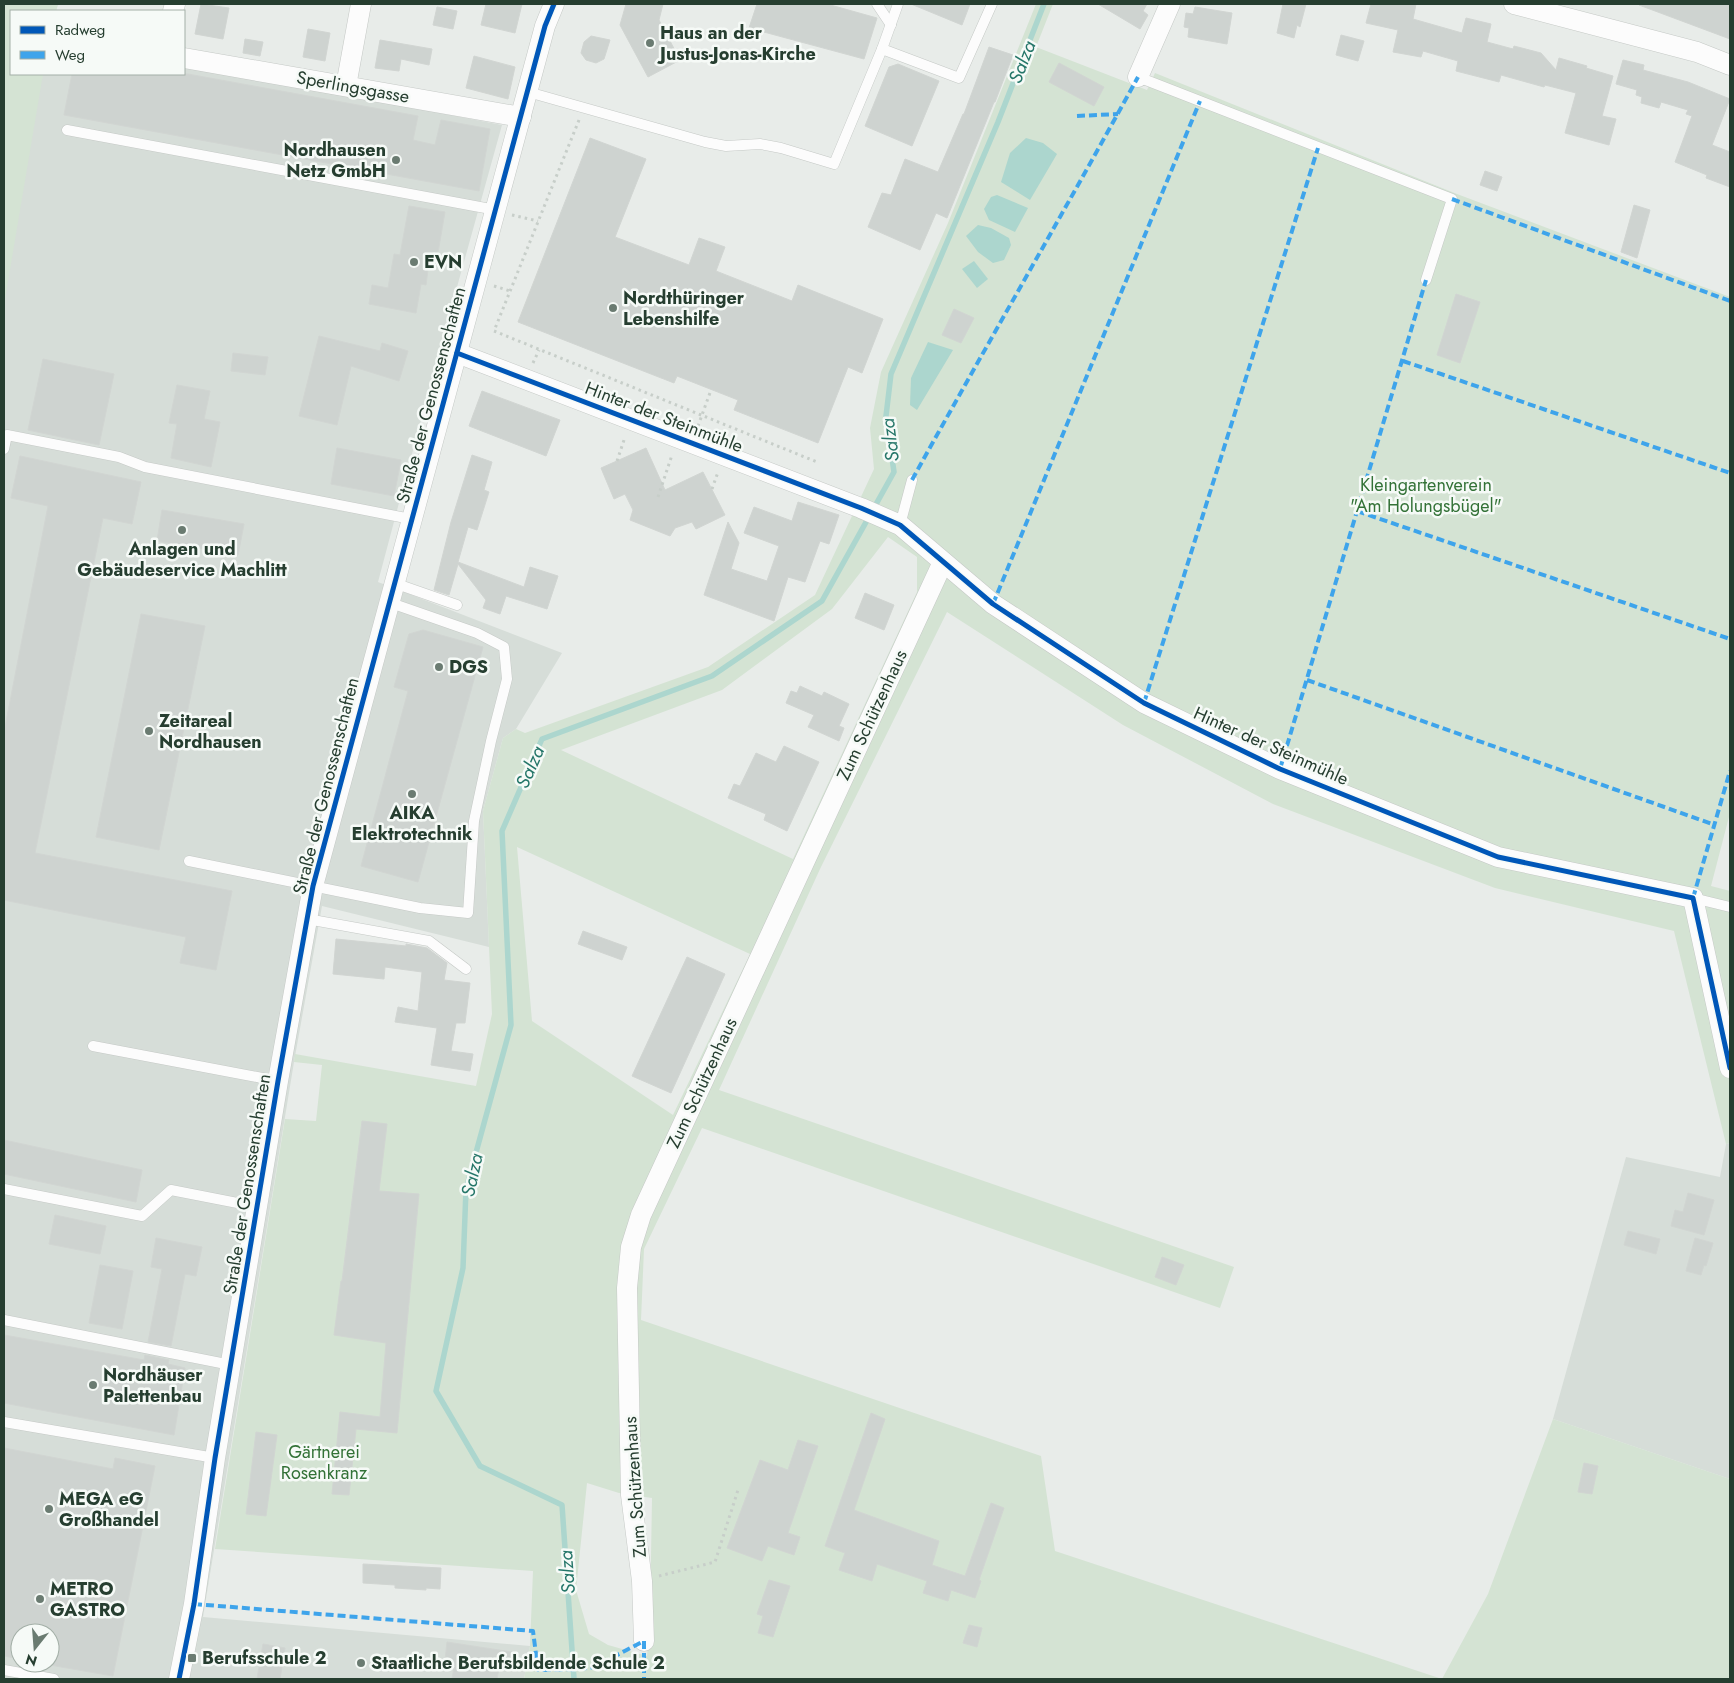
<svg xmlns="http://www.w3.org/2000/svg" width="1734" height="1683" viewBox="0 0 1734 1683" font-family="Jost,sans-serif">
  <rect width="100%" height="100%" fill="#e8ece9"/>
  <g fill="#d6ddd8" fill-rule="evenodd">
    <path d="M4 4H58L56 11H11V74H184V64L502 125 442 341 378 582 562 653 516 729 503 738 483 811 489 947 322 906 294 1062 203 1617 530 1646 524 1679H4ZM20 1633H50V1663H20Z"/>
    <path d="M1730 1143V1479L1553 1419 1626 1157 1720 1177 1726 1144Z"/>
  </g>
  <g fill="#d4e3d3" fill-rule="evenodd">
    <path d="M4 4H58L56 11H11V74H43L4 305Z"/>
    <path d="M1036 4H1053L1036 47 1147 90 1155 73 1457 194 1730 297V813L1711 886 1730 891V1143L1726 1144 1674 931 1495 888 1273 804 1123 725 947 612 820 869 719 1090 1234 1267 1220 1308 702 1128 644 1249 641 1320 1041 1456 1055 1551 1442 1679 1488 1594 1553 1419 1730 1479V1679H524L530 1646 533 1571 215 1549 285 1119 316 1121 322 1065 294 1062 295 1054 476 1086 492 1014 483 811 503 738 516 729 525 733 708 667 815 595 874 469 870 428 881 372 948 223ZM888 537 917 557V592L793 859 561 750 722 690 832 609ZM517 847 750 954 673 1115 532 1021ZM587 1483 619 1493 652 1498 650 1618 647 1656 608 1645 589 1634 576 1590Z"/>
  </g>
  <g fill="#acd6ce">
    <path d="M1026 138 1043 143 1057 154 1030 200 1001 182 1010 153Z"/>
    <path d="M997 195 1028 208 1015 232 989 220 984 209 991 197Z"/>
    <path d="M978 225 991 228 1009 238 1011 245 1004 260 993 263 978 252 966 236Z"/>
    <path d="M974 261 988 279 977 288 962 269Z"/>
    <path d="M928 342 953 350 917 410 910 405 911 378Z"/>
  </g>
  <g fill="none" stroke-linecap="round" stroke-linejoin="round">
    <path stroke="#acd6ce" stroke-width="5.5" d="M574 1679 562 1505 480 1466 436 1391 463 1268 466 1189 511 1025 502 831 542 739 712 676 822 601 894 472 886 416 891 374 998 122 1044 4"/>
  </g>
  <g fill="#ced3d0" stroke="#d1d5d2">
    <path d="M201 4 229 8 223 39 195 34Z"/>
    <path d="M486 4H522L515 33 481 25Z"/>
    <path d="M626 4H663L659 20 680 60 648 77 620 25Z"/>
    <path d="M757 4H827L877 18 864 59 749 28Z"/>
    <path d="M911 4H970L962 25Z"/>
    <path d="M1098 4H1147L1143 11 1148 15 1140 29Z"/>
    <path d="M1283 4H1306L1300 27 1297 25 1294 38 1277 33Z"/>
    <path d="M1371 4H1416L1413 19 1462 33 1466 18 1491 24 1487 42 1513 49 1514 46 1541 53 1556 70 1559 58 1587 66 1586 68 1613 76 1602 116 1616 119 1609 145 1565 133 1576 93 1545 85 1544 87 1501 75 1499 82 1456 71 1458 61 1423 51 1421 57 1393 52 1398 30 1366 23Z"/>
    <path d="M1639 4H1730V39L1639 5Z"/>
    <path d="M437 7 457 11 453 29 433 25Z"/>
    <path d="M1195 7 1232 13 1227 44 1188 37 1189 28 1184 27 1186 13 1193 14Z"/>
    <path d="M308 29 330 33 325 61 303 57Z"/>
    <path d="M1341 35 1364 41 1358 61 1336 55Z"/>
    <path d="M591 36 610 40 604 59 596 63 586 60 581 53 584 42Z"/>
    <path d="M245 39 263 42 260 56 243 53Z"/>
    <path d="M380 40 432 49 429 65 401 59 399 71 375 68Z"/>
    <path d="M989 47 1013 55 995 102H994L947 218 936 213 920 250 868 227 882 193 891 195 905 159 938 172 963 114H964Z"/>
    <path d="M474 56 515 67 508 99 466 88Z"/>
    <path d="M1623 60 1644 65 1643 70 1688 82 1730 99 1712 145 1730 152V187L1706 178 1707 175 1675 162 1692 116 1686 114 1688 110 1661 102 1659 108 1641 103 1642 97 1636 95 1637 90 1616 84Z"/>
    <path d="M1059 63 1104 87 1094 106 1049 82Z"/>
    <path d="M898 64 939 81 912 146 865 126 889 67Z"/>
    <path d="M72 74H188L418 116 413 140 435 145 441 120 490 129 479 191 64 115Z"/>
    <path d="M590 138 646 159 615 237 689 265 699 238 725 247 716 271 792 301 798 285 883 319 862 373 848 367 818 443 734 410 738 400 677 376 674 383 518 322Z"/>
    <path d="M1485 171 1502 177 1497 191 1480 185Z"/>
    <path d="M1634 205 1650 210 1637 258 1621 252Z"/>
    <path d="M409 206 445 212 435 270 428 269 426 285 421 284 416 313 369 304 372 285 388 288 394 254 400 255Z"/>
    <path d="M1456 294 1480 302 1460 363 1437 355Z"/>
    <path d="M954 309 974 318 961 343 942 335Z"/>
    <path d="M319 336 380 351 382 343 408 351 399 381 351 366 337 425 299 416Z"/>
    <path d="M233 353 268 357 265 375 231 371Z"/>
    <path d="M43 359 114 374 99 445 28 430Z"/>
    <path d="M177 385 210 391 204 419 220 422 211 467 171 458 177 424 169 423Z"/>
    <path d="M482 391 560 420 546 456 469 426Z"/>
    <path d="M337 448 401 460 394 496 331 484Z"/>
    <path d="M646 448 665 490 703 472 725 515 696 529 692 522 675 528 670 536 630 520 633 510 625 494 614 499 601 468Z"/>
    <path d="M472 455 492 462 484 490 489 492 477 530 468 527 458 562 524 587 530 567 558 576 547 609 506 596 500 614 483 608 486 600 458 564 449 595 434 590 451 522Z"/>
    <path d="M20 456 141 482 132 524 103 518 35 853 232 891 216 970 180 963 186 937 4 900V732L48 506 11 498Z"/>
    <path d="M798 502 839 515 829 544 820 541 805 582 788 577 774 621 704 595 728 522 739 543 731 569 767 581 779 546 744 533 754 507 792 521Z"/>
    <path d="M162 510 244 524 238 555 157 541Z"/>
    <path d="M865 593 894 605 884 630 855 618Z"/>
    <path d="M141 614 205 626 159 850 96 837Z"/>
    <path d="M423 630 483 647 418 882 361 866 408 691 394 687 409 634Z"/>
    <path d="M800 686 822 696 824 692 849 704 839 726 844 728 839 741 808 727 814 715 786 703 791 691 797 693Z"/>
    <path d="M784 746 819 762 787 831 764 820 766 814 728 798 734 784 740 786 756 753 776 762Z"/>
    <path d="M583 931 627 947 622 960 578 944Z"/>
    <path d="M336 939 406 946V944L427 948 447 963 444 980 470 983 465 1023H456L451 1051 473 1054 470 1071 431 1065 437 1028 395 1022 398 1007 418 1011 422 972 385 967 384 979 333 974Z"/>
    <path d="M687 957 725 974 671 1093 632 1076Z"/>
    <path d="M362 1121 387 1124 379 1191 419 1194 397 1433 356 1429 349 1495 332 1494 340 1412 380 1417 386 1343 334 1335 341 1281H342Z"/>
    <path d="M4 1140 142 1170 136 1202 4 1174Z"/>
    <path d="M1688 1193 1714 1200 1704 1235 1671 1226 1675 1210 1683 1212Z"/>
    <path d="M55 1215 106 1226 100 1254 49 1244Z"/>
    <path d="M1628 1231 1660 1239 1656 1254 1624 1245Z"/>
    <path d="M156 1238 202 1247 196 1276 185 1274 171 1346 148 1342 162 1269 151 1267Z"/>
    <path d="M1695 1238 1713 1243 1706 1266 1704 1265 1701 1275 1686 1271Z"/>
    <path d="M1162 1257 1184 1265 1176 1285 1155 1277Z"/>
    <path d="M100 1265 133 1271 122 1329 89 1323Z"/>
    <path d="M4 1335 144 1360 145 1355 169 1360 168 1364 185 1368 174 1435 4 1403Z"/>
    <path d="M871 1413 885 1419 854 1510 939 1541 932 1565 965 1576 991 1503 1004 1508 979 1580 981 1581 975 1598 951 1590 948 1601 923 1593 927 1581 877 1564 872 1581 839 1570 845 1553 825 1546Z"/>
    <path d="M256 1432 277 1435 266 1516 246 1514Z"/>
    <path d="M798 1440 818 1446 788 1533 800 1537 794 1555 768 1546 762 1561 727 1548 760 1460 788 1470Z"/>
    <path d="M4 1448 113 1469 115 1458 155 1466 113 1676 50 1665V1633H20V1659L4 1656Z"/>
    <path d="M1584 1463 1598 1466 1592 1494 1578 1492Z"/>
    <path d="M363 1564 441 1568 440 1589 426 1588V1590L395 1588V1585L363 1583Z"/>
    <path d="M769 1580 790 1586 773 1637 758 1633 763 1616 757 1614Z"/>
    <path d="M969 1625 982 1628 977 1647 963 1643Z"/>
    <path d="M447 1642 512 1652 509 1671 499 1668 497 1679H452L455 1662 445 1661Z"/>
    <path d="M263 1644 285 1648 280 1679H257Z"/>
  </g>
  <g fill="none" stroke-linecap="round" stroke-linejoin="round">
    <g stroke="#c5c9c6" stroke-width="11">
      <g id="lane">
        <path d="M877 4 891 25"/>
        <path d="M882 49 898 4"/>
        <path d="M1138 77 1452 199 1426 280"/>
        <path d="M528 92 705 142 726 146 760 144 781 148 834 164 882 49 959 78 992 4"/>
        <path d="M67 130 496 210"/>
        <path d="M4 449 7 435 119 457 145 467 411 519"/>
        <path d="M900 525 912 480"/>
        <path d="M394 583 457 605"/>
        <path d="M189 861 420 908 468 913 474 821 491 741 507 679 504 647 477 633 388 602"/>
        <path d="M1693 898 1730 907"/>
        <path d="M307 919 429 941 466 969"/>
        <path d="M93 1046 278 1081"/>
        <path d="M4 1189 142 1216 171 1190 258 1207"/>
        <path d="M4 1320 231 1365"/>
        <path d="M4 1422 215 1458"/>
        <path d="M4 1670 54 1679"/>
      </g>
    </g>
    <g stroke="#c5c9c6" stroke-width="21">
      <g id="street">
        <path d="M1514 4 1697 52 1730 65"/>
        <path d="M173 11 175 4"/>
        <path d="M184 58 521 117"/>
        <path d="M1138 77 1170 4"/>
        <path d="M346 86 361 4"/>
        <path d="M457 353 861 508 900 525 993 604 1144 703 1280 769 1498 857 1693 898 1730 1068"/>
        <path d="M644 1641 642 1581 631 1495 627 1288 631 1247 641 1215 943 562"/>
        <path d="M179 1679 194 1604 215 1458 278 1081 313 886 545 26 554 4"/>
      </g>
    </g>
    <g stroke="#c7cec9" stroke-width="3" stroke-dasharray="2.5 4" stroke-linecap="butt">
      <path d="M579 120 494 331 817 462"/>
      <path d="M512 215 538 221"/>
      <path d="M494 286 510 291"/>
      <path d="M533 363 539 350"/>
      <path d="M698 426 711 390"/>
      <path d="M617 461 625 437"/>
      <path d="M712 489 718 472"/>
      <path d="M658 497 672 455"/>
      <path d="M659 1576 715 1562 738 1490"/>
    </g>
    <use href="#lane" stroke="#fcfcfc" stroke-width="10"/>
    <use href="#street" stroke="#fcfcfc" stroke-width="20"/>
    <g stroke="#3ea4eb" stroke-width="4" stroke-dasharray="8 4" stroke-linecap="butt">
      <path d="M1077 116 1118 114"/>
      <path d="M1452 199 1730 301"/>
      <path d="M1403 361 1730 473"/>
      <path d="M912 480C986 346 1064 212 1138 77"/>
      <path d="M1357 511 1730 639"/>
      <path d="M993 604 1200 101"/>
      <path d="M1307 680 1715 825"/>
      <path d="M1144 703 1318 148"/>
      <path d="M1280 769 1426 280"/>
      <path d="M1693 898 1730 771"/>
      <path d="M194 1604 533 1631 538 1670 580 1669 594 1667 644 1641V1679"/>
    </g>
    <g stroke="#f6faf7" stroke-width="8">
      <g id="cycleway">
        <path d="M457 353 861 508 900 525 993 604 1144 703 1280 769 1498 857 1693 898 1730 1068"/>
        <path d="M179 1679 194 1604 215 1458 278 1081 313 886 545 26 554 4"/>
      </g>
    </g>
    <use href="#cycleway" stroke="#0057b8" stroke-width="5"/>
  </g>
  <g fill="#6a7b71" stroke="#f6faf7" stroke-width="2">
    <circle cx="650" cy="43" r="5"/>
    <circle cx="396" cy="160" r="5"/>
    <circle cx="414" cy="262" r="5"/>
    <circle cx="613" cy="308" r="5"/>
    <circle cx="182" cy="530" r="5"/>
    <circle cx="439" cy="667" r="5"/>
    <circle cx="149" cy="731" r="5"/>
    <circle cx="412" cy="794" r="5"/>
    <circle cx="93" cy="1385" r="5"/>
    <circle cx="49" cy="1509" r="5"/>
    <circle cx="40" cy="1599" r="5"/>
    <rect x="187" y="1653" width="10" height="10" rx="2.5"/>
    <circle cx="361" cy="1663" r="5"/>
  </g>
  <g text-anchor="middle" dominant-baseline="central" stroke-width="5" stroke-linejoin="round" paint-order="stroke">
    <g font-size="18" font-weight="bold" fill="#263e30" stroke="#f6faf7" text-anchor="start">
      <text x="660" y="33">Haus an der<tspan x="660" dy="21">Justus-Jonas-Kirche</tspan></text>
      <text x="386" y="150" text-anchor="end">Nordhausen<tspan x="386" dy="21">Netz GmbH</tspan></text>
      <text x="424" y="262">EVN</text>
      <text x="623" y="298">Nordthüringer<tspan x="623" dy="21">Lebenshilfe</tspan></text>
      <text x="182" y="549" text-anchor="middle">Anlagen und<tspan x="182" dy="21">Gebäudeservice Machlitt</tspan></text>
      <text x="449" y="667">DGS</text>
      <text x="159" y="721">Zeitareal<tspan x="159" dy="21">Nordhausen</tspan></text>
      <text x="412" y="813" text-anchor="middle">AIKA<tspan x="412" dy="21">Elektrotechnik</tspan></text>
      <text x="103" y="1375">Nordhäuser<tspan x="103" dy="21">Palettenbau</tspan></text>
      <text x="59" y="1499">MEGA eG<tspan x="59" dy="21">Großhandel</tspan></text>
      <text x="50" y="1589">METRO<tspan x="50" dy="21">GASTRO</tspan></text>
      <text x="202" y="1658">Berufsschule 2</text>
      <text x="371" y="1663">Staatliche Berufsbildende Schule 2</text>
    </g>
    <g font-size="18" fill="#263e30" stroke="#f6faf7">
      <text transform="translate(353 87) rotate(10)">Sperlingsgasse</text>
      <text transform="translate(431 395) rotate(-75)">Straße der Genossenschaften</text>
      <text transform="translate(664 417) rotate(21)">Hinter der Steinmühle</text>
      <text transform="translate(872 715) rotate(-65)">Zum Schützenhaus</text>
      <text transform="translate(1271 746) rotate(24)">Hinter der Steinmühle</text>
      <text transform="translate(326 786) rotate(-76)">Straße der Genossenschaften</text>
      <text transform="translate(702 1083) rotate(-65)">Zum Schützenhaus</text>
      <text transform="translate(247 1184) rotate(-81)">Straße der Genossenschaften</text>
      <text transform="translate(635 1487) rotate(-94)">Zum Schützenhaus</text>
    </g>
    <g font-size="18" fill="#337237" stroke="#f6faf7">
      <text x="1426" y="485">Kleingartenverein<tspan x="1426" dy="21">"Am Holungsbügel"</tspan></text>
      <text x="324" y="1452">Gärtnerei<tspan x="324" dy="21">Rosenkranz</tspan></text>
    </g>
    <g font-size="19" font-style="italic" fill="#257669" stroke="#f6faf7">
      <text transform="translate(1022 62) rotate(-69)">Salza</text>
      <text transform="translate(890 440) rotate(-97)">Salza</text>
      <text transform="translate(530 767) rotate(-66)">Salza</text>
      <text transform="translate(472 1175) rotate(-78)">Salza</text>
      <text transform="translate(567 1572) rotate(-94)">Salza</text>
    </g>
  </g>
  <rect width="1734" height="1683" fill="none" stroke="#263e30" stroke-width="10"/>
  <rect x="10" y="10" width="175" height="65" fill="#f6faf7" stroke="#a3afa7"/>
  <rect x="20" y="26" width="25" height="8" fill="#0057b8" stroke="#a3afa7"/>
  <text x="55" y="35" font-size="15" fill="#263e30">Radweg</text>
  <rect x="20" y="51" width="25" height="8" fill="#3ea4eb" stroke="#a3afa7"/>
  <text x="55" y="60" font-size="15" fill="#263e30">Weg</text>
  <g transform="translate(35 1648) rotate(197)"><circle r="24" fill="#f6faf7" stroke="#a3afa7"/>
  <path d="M0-4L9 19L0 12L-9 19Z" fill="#6a7b71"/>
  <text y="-8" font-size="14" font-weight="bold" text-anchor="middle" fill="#263e30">N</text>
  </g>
</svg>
